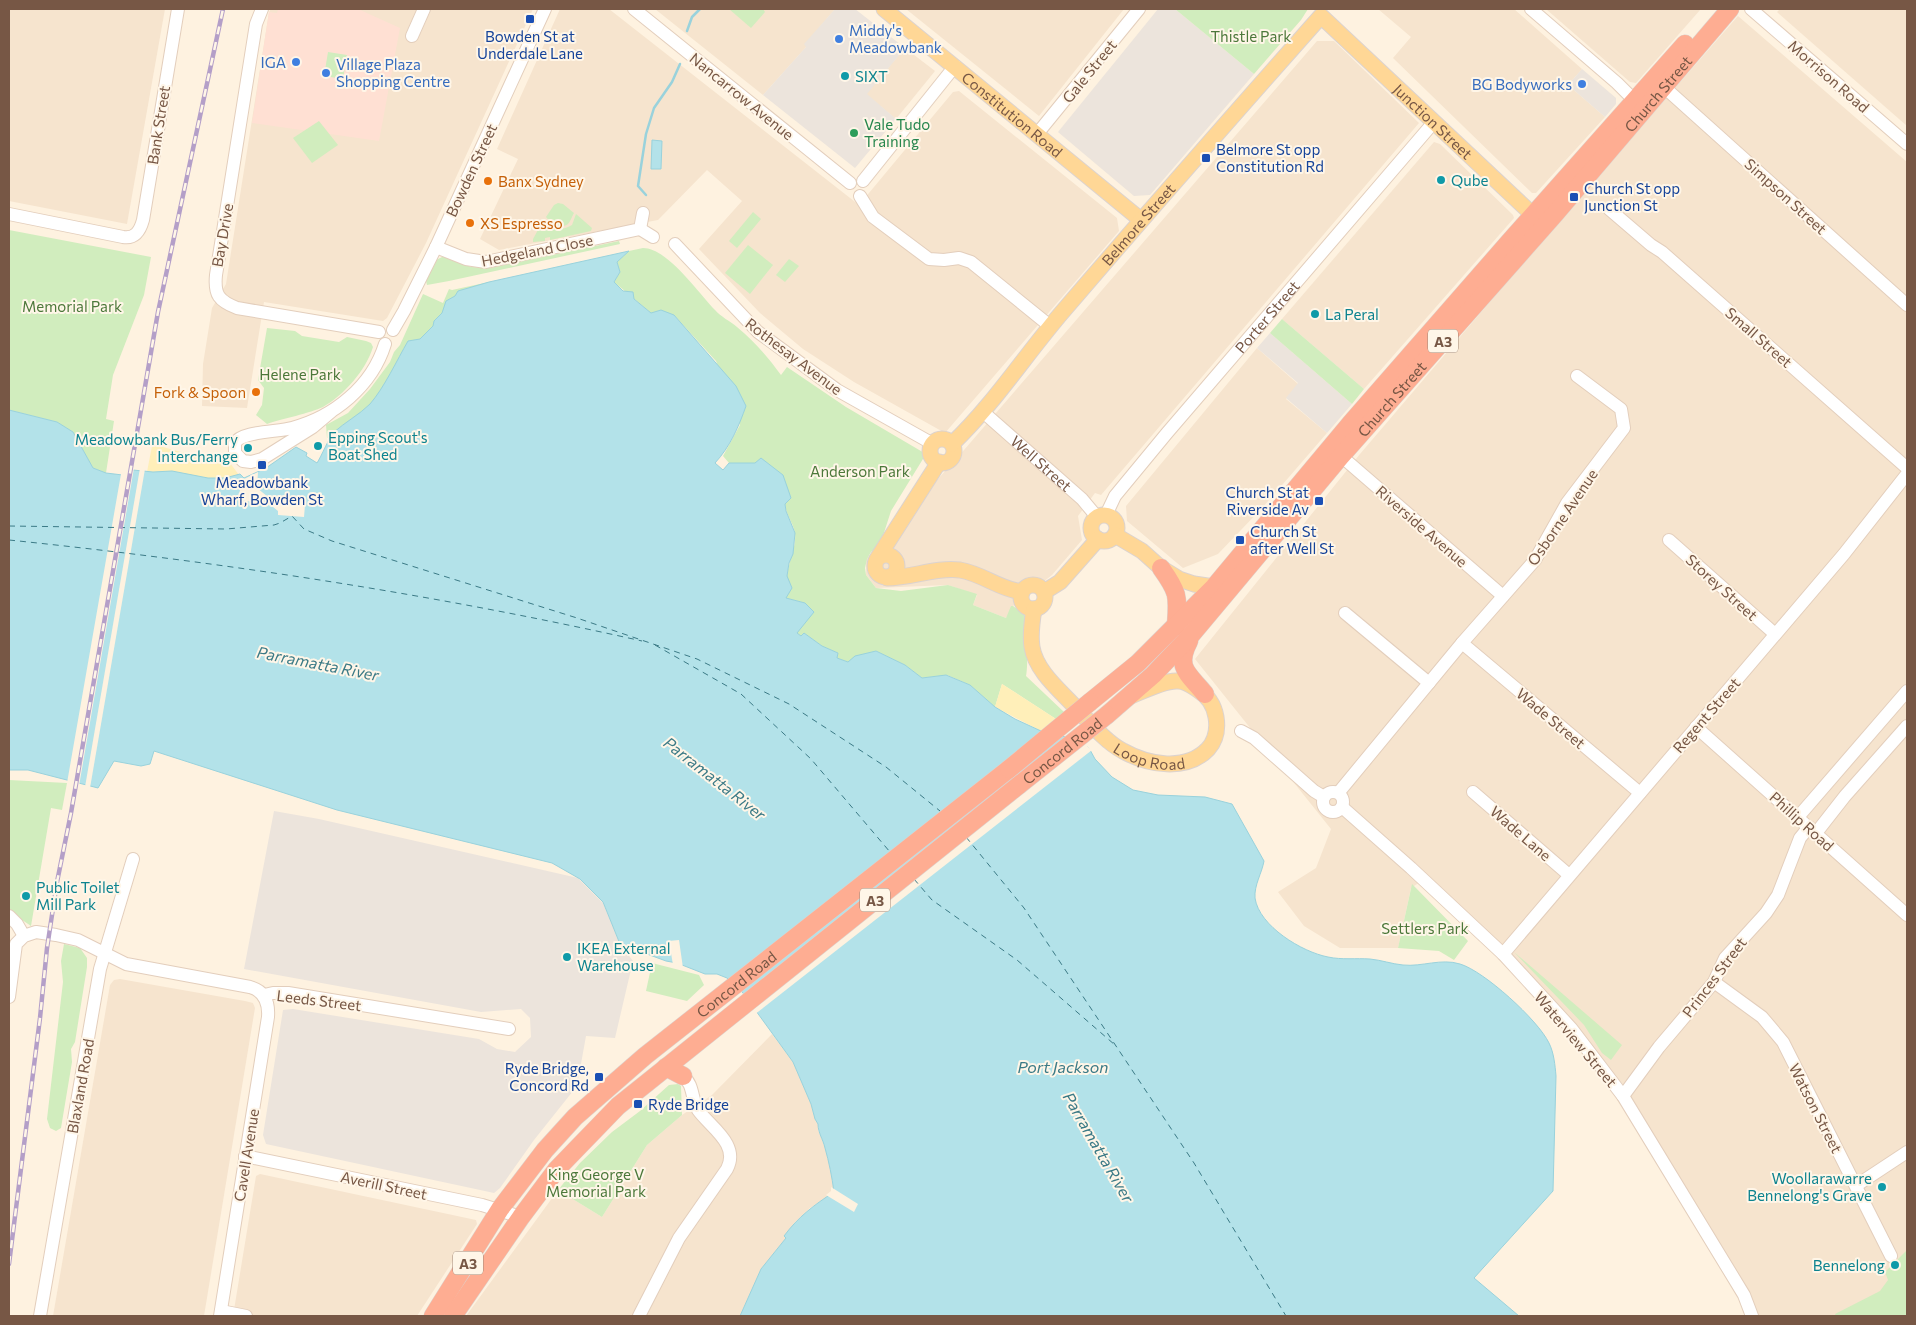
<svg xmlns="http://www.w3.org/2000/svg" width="1916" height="1325" viewBox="0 0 1916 1325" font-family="Commissioner,sans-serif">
  <rect width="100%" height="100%" fill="#fef2e0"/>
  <g fill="#f6e4ce">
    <path d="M9 9H165L127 224 9 201Z"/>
    <path d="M271 9H533L426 243 387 318 383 321 264 302 247 408 202 406 203 364 212 308 226 284 269 12Z"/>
    <path d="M560 9H609L859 205 953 92 959 91 1117 218 1119 231 945 433 854 382 803 349 760 313 699 249 742 201 707 170 658 220 499 250 480 239 518 159 497 149Z"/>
    <path d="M655 9H835L805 44 807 46 763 95Z"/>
    <path d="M906 9H1124L1039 116Z"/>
    <path d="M1378 9H1514L1582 69 1568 85 1605 117 1536 193H1532L1393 58 1411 37Z"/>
    <path d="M1546 9H1699L1700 10 1636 83 1630 82Z"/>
    <path d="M1780 9H1907V126L1777 12Z"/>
    <path d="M1738 16 1907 162V1316H1754L1749 1291 1622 1083 1497 941 1429 876 1411 888 1398 948H1340L1304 926 1278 892 1316 868 1331 829 1195 659 1360 454 1576 201Z"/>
    <path d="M1317 41H1334L1419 123 1101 495 1095 493 1078 516 1082 540 1052 575 1013 606 1006 618 973 605 977 595 948 585 876 588 866 575V559L964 450Z"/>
    <path d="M905 48 935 71 896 119 866 94Z"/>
    <path d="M1434 142 1440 144 1513 215 1514 218 1364 389 1282 319Z"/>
    <path d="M1257 348 1298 384 1286 399 1327 433 1263 507 1218 554 1183 568 1127 521 1126 506Z"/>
    <path d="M120 979 245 1001 253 1003 255 1008 204 1316H53L110 985 114 980Z"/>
    <path d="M772 1034 793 1062 811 1104 815 1118 818 1124V1130L824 1144 831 1171 834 1193 810 1208 794 1223 786 1238 761 1269 740 1316H466L558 1190 602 1217 647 1145 682 1115 712 1095Z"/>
    <path d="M260 1174 476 1220 477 1224 417 1316H233L256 1176Z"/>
  </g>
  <path fill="#ffe0d3" d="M278 9H358L400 28 379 141 252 123 269 12 277 13Z"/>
  <g fill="#ece4dc">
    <path d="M835 9H855L905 48 867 94 896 119 855 168 763 95 806 47 804 44Z"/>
    <path d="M1158 9H1175L1254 74 1150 195 1134 196 1058 132Z"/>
    <path d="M1582 69 1616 98V104L1605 117 1568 85Z"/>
    <path d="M1270 333 1352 404 1327 433 1286 398 1298 383 1257 348Z"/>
    <path d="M274 811 319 819 578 878 603 903 620 944 633 961 615 1038 586 1036 577 1086 534 1140 500 1188 494 1193 266 1144 263 1135 283 1010 293 1009 479 1039 497 1049 515 1052 531 1037 530 1018 521 1009 481 1012 244 969Z"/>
  </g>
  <g fill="#d1edbe">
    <path d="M729 9H763L765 12 751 28Z"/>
    <path d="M1175 9H1308L1301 20 1254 74Z"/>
    <path d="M328 52 347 55 343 79 324 76Z"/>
    <path d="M319 121 338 145 312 163 293 138Z"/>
    <path d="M558 203 563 204 574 213C568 224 570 228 553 225L546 217 554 205Z"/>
    <path d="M753 212 761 219 737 248 729 241Z"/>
    <path d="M576 214 592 228 591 231 550 240V237L545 238V241L533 242V239L544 219C553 229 559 232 572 225Z"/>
    <path d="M9 230 151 257 144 295 113 375 106 419 114 421 106 473 93 468 73 432 57 422 9 410Z"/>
    <path d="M619 241 620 244 449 281 427 285 426 281 436 260 442 257H447L471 267 490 268Z"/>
    <path d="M748 245 773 265 750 294 725 273Z"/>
    <path d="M643 248C668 248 699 294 715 310 721 317 730 321 737 327 754 341 768 357 781 375L787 367 846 407 926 454 891 511 880 545 871 552 867 559 865 568 866 575 876 588 901 591 948 585 977 594 973 605 1006 618 1011 606H1013C1017 609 1023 612 1025 616 1028 622 1028 669 1026 676L1064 712 1056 719 1002 684 995 707 970 685 947 675 922 678 905 665 876 651 848 662 837 658 838 653 822 646 804 633 801 636 797 633 805 603 786 598C786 587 786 576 789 566 791 555 796 546 795 534 794 524 786 515 785 504L755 463H729L723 456 740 425 716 361 674 315 651 313 614 282 620 272 617 262 629 251Z"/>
    <path d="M789 259 799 266 785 282 776 275Z"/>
    <path d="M489 282 342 437 327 438 326 425 348 413 370 389 390 362 394 352 400 345 423 294 443 303 449 289 452 290Z"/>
    <path d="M1282 319 1364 389 1352 404 1270 333Z"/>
    <path d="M267 328 295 331 302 336 339 342 347 337 366 341 371 343 373 347C366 370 344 395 323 407 311 413 281 419 267 424L256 415 262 405 264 388 258 380Z"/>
    <path d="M9 780 67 783 62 810 51 808 31 926 9 911Z"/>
    <path d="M1412 884 1468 941 1454 960 1439 951 1398 948Z"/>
    <path d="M64 944 80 948 87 958V967L75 1042 71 1049 72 1062 61 1128 56 1131 50 1128 47 1119 63 982 61 961Z"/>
    <path d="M1514 952 1622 1045 1611 1060 1602 1053 1584 1025Z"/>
    <path d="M652 963 699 975 704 985 687 1001 646 991Z"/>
    <path d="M678 1084 681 1086 682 1115 647 1145 602 1217 558 1190 580 1163 612 1132 640 1111 669 1085Z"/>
    <path d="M1907 1250V1316H1836L1835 1314 1880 1291 1888 1280 1885 1272Z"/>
  </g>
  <g fill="#ffefb9">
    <path d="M152 446 163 447 202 458 230 463 239 475 225 478H208L147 472Z"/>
    <path d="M1002 684 1056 719 1041 731 995 707Z"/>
  </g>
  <g fill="#b3e2e9" stroke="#99d2dc">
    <path d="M652 140 662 141 661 169H651Z"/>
    <path d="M629 251 617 262 620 272 614 282 623 291 633 292 634 299 651 313 661 310 674 315 736 386 746 406C739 426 730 447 715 463L723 470 729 463H755L761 458 783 475 791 498 785 504 786 511 795 533 793 554 789 563 787 576 792 588 786 598 805 603 814 612 797 633 801 636 804 633 822 646 838 653 837 658 848 662 855 656 876 651 905 665 922 678 946 675 970 685 995 707 1015 719 1041 731 1074 739 1089 748 1095 759 1112 777 1133 790 1158 795 1205 797 1232 804 1264 861C1262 873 1254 885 1255 898 1259 926 1302 952 1328 957 1342 960 1356 958 1370 959 1381 960 1392 964 1403 965 1422 967 1441 958 1460 964 1484 971 1538 1020 1549 1043 1554 1053 1555 1065 1556 1076L1553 1191 1474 1278 1519 1316H740L761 1269 786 1238 784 1236C798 1217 814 1205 834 1192 832 1177 829 1162 825 1148 823 1139 818 1133 818 1124L815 1119 811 1104 793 1062 743 993 727 978 717 974H705L677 963 666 961 620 944 603 902 580 879 552 863 337 810 154 751 150 764 141 766 114 761 98 788 28 770H9V410L57 422 73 432 93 468 106 473 131 476 133 470 153 472 172 471 208 478H225L240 474 244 478 266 468 296 447 307 453 306 456 317 463C321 457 330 436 333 433 345 422 359 415 370 404 384 388 397 360 408 341L420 339 433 326 434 321 442 313 446 301 455 296 458 291 489 282Z"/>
  </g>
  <g fill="#fef2e0">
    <path d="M134 468 79 786 67 783 121 474 109 471 130 474 131 469Z"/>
    <path d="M140 468 145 469 90 788 85 787Z"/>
    <path d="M258 472 257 488 278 505V503L305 505 304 517 278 515V511L256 493 254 502 238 500 242 480Z"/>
    <path d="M1070 735 1076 737 1092 750 754 1015 741 996Z"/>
    <path d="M679 940 683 968 673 965 669 941Z"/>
    <path d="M831 1187 858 1204 854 1212 826 1195 831 1191Z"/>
  </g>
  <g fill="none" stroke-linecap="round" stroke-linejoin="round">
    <g stroke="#99d2dc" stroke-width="2.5">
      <path d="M687 31 692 17 700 9"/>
      <path d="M646 195 638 186 646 134 654 108 672 82 680 64"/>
    </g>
    <g stroke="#3b7a86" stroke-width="1" stroke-dasharray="6 5" stroke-linecap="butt">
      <path d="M9 526 226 529 274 525 280 523 292 516 304 529 332 541 577 618 697 659 789 704 886 767 940 811"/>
      <path d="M9 540C222 562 433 594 642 641"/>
      <path d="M655 645 741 694 811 759 890 852"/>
      <path d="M966 837 1024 908 1194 1163 1286 1316"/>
      <path d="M914 879 932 900 1017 960 1115 1045"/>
    </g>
    <g stroke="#e3cebc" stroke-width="14">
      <g id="minor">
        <path d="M262 9 256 24 216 275C214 295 219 301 237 308L379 332"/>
        <path d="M634 9 850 183"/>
        <path d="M1531 9 1617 83 1634 100"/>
        <path d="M1751 9 1907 144"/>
        <path d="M412 36 424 9"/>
        <path d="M1664 87 1907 305"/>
        <path d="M1037 134 1139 9"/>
        <path d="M863 181 955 66"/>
        <path d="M860 196 873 217 929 259 944 260 959 258 971 262 1050 326"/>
        <path d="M1609 209 1651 245 1662 252 1907 468"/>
        <path d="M9 214 123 237C135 239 140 231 143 220L178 9"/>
        <path d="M640 229 653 237"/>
        <path d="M675 244 758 332 837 390 933 444"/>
        <path d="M436 247 466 259 486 262 640 229 643 213"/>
        <path d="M393 330 404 311 436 247 545 9"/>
        <path d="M332 411 313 427 262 459 251 462 243 461 235 453V443C241 431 279 432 292 428 334 417 372 386 385 344"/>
        <path id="s1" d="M982 411 1082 499 1097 517"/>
        <path d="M1341 456 1503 596"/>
        <path id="s2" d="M1106 515 1115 496 1167 433 1434 122"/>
        <path d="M1669 540 1775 634"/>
        <path d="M1345 613 1429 683"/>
        <path d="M1462 643 1640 793"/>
        <path d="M1696 727 1907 915"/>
        <path d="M1241 731 1254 738 1314 791 1324 797"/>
        <circle cx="1333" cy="802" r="10"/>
        <path d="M1339 792 1462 643 1535 560 1567 503 1624 428 1621 409 1577 376"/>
        <path d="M1473 792 1569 875"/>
        <path d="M1342 807 1411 868 1503 954 1571 1028 1623 1096 1744 1295 1752 1316"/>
        <path d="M1798 817 1907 691"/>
        <path d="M1816 833 1845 796 1907 726"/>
        <path d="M9 916 17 924 24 936"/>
        <path d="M1503 954 1844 554 1907 474"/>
        <path d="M1714 982 1762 1017 1783 1042 1891 1256"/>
        <path d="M264 995 273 993H288L509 1029"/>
        <path d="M9 997 16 944 24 936 36 932 56 935 78 940 126 964 250 987C265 991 269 1003 268 1017L220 1316"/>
        <path d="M1623 1096 1659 1047 1714 982 1725 958 1766 913 1778 895 1800 838 1809 827"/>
        <path d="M245 1156 482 1205 521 1217"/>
        <path d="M1857 1185 1907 1152"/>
        <path d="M221 1311 246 1316"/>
        <path d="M40 1316 100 969 133 859"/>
        <path d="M639 1316 679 1238 727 1169C740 1144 710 1127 698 1110 691 1098 694 1085 683 1076"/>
      </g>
    </g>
    <g stroke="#dcd3cf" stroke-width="17">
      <g id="major">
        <path id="s3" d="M884 9 1141 220"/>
        <circle cx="942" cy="451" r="12"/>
        <path id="s4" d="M952 444C994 404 1026 354 1064 310 1149 211 1235 113 1321 16L1533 215"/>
        <circle cx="1104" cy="528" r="13"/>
        <path d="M1115 535 1142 551 1161 568 1179 579 1194 584 1214 587"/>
        <circle cx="886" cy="566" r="11"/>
        <path d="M877 559 939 462"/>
        <path d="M887 578C912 578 935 567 960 570 983 574 999 589 1022 592"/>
        <circle cx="1033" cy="597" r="12"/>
        <path d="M1044 592 1060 582 1098 539"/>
        <path id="s5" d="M1034 609C1032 621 1030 634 1032 647 1036 672 1062 692 1078 710 1091 724 1106 742 1123 751 1148 765 1186 772 1208 749 1216 740 1218 729 1216 717 1214 705 1208 696 1198 690 1192 686 1186 681 1178 681 1165 680 1143 691 1131 696"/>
      </g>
    </g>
    <g stroke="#dcd3cf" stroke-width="19">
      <g id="highway">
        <path d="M1161 568C1179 593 1178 596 1176 626"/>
        <path d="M1189 641C1175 668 1188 673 1205 694"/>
        <path d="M1090 702 1138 663 1214 587 1350 424 1510 241 1685 44"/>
        <path id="s6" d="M1107 715 1153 675 1192 634 1341 456 1555 214 1730 9"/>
        <path d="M666 1067 683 1076"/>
        <path id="s7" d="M433 1316 500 1209 545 1150 575 1117 645 1056 1009 769"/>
        <path d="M453 1316 521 1217 557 1169 618 1106 1019 785"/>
      </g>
    </g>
    <use href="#minor" stroke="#fff" stroke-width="12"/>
    <use href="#major" stroke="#ffd796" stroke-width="15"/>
    <use href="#highway" stroke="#fead92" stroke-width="18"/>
    <g stroke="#b49fc8" stroke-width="4.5">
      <path id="rail" d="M9 1264 40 1018 47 948 57 882 71 813 158 312 223 9"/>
    </g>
    <use href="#rail" stroke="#fff6e8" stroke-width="2.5" stroke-dasharray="8" stroke-linecap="butt"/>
    <g stroke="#dcd3cf" stroke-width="19" stroke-linecap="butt">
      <g id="highway-bridge">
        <path d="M1009 769 1090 702"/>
        <path id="s8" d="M1019 785 1107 715"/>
      </g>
    </g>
    <use href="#highway-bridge" stroke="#fead92" stroke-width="18"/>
  </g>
  <g fill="#1a4fb4" stroke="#fff6e8" stroke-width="2">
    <rect x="525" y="14" width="10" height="10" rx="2.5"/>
    <rect x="1201" y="153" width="10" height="10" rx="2.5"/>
    <rect x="1569" y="192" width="10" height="10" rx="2.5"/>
    <rect x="257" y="460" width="10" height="10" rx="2.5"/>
    <rect x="1314" y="496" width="10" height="10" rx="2.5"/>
    <rect x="1235" y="535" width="10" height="10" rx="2.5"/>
    <rect x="594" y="1072" width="10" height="10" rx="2.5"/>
    <rect x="633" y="1099" width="10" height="10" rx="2.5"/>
  </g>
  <g fill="#3f7fe0" stroke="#fff6e8" stroke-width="2">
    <circle cx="839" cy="39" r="5"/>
    <circle cx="296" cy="62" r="5"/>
    <circle cx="326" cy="73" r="5"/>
    <circle cx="1582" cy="84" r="5"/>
  </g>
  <g fill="#0f9aa8" stroke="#fff6e8" stroke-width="2">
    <circle cx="845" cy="76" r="5"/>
    <circle cx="1441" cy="180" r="5"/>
    <circle cx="1315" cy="314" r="5"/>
    <circle cx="318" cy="446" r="5"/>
    <circle cx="248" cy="448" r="5"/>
    <circle cx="26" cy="896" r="5"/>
    <circle cx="567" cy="957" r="5"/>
    <circle cx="1882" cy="1187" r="5"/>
    <circle cx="1895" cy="1265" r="5"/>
  </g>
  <circle fill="#2e9e5b" stroke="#fff6e8" stroke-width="2" cx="854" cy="133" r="5"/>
  <g fill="#e8710a" stroke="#fff6e8" stroke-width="2">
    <circle cx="488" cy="181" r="5"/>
    <circle cx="470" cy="223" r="5"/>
    <circle cx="256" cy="392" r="5"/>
  </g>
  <g text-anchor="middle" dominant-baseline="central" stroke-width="4" stroke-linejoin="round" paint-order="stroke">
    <g fill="#fff6e8" stroke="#a08776" stroke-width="1">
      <rect x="1428" y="329.5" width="30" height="23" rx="4"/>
      <rect x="860" y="888.5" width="30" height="23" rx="4"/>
      <rect x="453" y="1251.5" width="30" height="23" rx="4"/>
    </g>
    <g font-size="14" font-weight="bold" fill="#775745">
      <text x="1443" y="341">A3</text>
      <text x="875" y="900">A3</text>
      <text x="468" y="1263">A3</text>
    </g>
    <g font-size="15" fill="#366cbe" stroke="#fff6e8" text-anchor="start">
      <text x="849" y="30">Middy's<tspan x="849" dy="17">Meadowbank</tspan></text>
      <text x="286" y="62" text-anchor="end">IGA</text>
      <text x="336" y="64">Village Plaza<tspan x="336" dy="17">Shopping Centre</tspan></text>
      <text x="1572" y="84" text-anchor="end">BG Bodyworks</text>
    </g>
    <g font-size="15" fill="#164399" stroke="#fff6e8" text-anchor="start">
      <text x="530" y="36" text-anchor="middle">Bowden St at<tspan x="530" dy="17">Underdale Lane</tspan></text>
      <text x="1216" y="149">Belmore St opp<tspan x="1216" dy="17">Constitution Rd</tspan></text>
      <text x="1584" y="188">Church St opp<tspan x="1584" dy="17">Junction St</tspan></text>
      <text x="262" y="482" text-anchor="middle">Meadowbank<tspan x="262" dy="17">Wharf, Bowden St</tspan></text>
      <text x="1309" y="492" text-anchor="end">Church St at<tspan x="1309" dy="17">Riverside Av</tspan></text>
      <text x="1250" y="531">Church St<tspan x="1250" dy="17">after Well St</tspan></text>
      <text x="589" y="1068" text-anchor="end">Ryde Bridge,<tspan x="589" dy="17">Concord Rd</tspan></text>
      <text x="648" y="1104">Ryde Bridge</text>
    </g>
    <g font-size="15" fill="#4c783a" stroke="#fff6e8">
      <text x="1251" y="36">Thistle Park</text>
      <text x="72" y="306">Memorial Park</text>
      <text x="300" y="374">Helene Park</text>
      <text x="860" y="471">Anderson Park</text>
      <text x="1425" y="928">Settlers Park</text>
      <text x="596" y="1174">King George V<tspan x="596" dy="17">Memorial Park</tspan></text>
    </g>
    <g font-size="15" fill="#775745" stroke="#fff6e8">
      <text transform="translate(1089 71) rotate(-51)">Gale Street</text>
      <text transform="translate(1829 76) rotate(41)">Morrison Road</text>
      <text stroke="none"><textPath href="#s6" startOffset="831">Church Street</textPath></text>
      <text transform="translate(742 96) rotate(39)">Nancarrow Avenue</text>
      <text stroke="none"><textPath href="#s3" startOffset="166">Constitution Road</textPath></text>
      <text stroke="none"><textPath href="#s4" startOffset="719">Junction Street</textPath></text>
      <text transform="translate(158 125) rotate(-81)">Bank Street</text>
      <text transform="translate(471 170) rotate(-65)">Bowden Street</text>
      <text transform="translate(1786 196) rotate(42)">Simpson Street</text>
      <text stroke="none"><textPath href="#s4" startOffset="288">Belmore Street</textPath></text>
      <text transform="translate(222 235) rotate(-80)">Bay Drive</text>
      <text transform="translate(537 250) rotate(-11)">Hedgeland Close</text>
      <text stroke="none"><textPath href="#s2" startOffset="256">Porter Street</textPath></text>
      <text transform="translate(1759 337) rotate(41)">Small Street</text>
      <text transform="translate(794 356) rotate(37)">Rothesay Avenue</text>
      <text stroke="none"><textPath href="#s6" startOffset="426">Church Street</textPath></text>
      <text stroke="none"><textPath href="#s1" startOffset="79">Well Street</textPath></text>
      <text transform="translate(1562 517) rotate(-56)">Osborne Avenue</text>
      <text transform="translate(1422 526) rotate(41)">Riverside Avenue</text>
      <text transform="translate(1722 587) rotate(42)">Storey Street</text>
      <text transform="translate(1706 715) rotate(-49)">Regent Street</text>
      <text transform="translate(1551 718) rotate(40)">Wade Street</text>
      <text stroke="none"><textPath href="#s8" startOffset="55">Concord Road</textPath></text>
      <text stroke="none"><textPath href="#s5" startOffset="206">Loop Road</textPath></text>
      <text transform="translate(1802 821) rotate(42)">Phillip Road</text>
      <text transform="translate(1521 833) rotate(41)">Wade Lane</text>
      <text transform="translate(1714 977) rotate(-53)">Princes Street</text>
      <text stroke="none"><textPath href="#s7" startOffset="454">Concord Road</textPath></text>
      <text transform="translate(319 1000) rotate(7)">Leeds Street</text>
      <text transform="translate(1576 1039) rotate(50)">Waterview Street</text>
      <text transform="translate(80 1086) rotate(-80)">Blaxland Road</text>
      <text transform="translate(1816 1108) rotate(63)">Watson Street</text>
      <text transform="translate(246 1155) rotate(-81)">Cavell Avenue</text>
      <text transform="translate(384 1185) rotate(12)">Averill Street</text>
    </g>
    <g font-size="15" fill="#0d838f" stroke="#fff6e8" text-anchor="start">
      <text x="855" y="76">SIXT</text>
      <text x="1451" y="180">Qube</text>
      <text x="1325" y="314">La Peral</text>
      <text x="328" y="437">Epping Scout's<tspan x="328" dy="17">Boat Shed</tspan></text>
      <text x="238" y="439" text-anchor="end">Meadowbank Bus/Ferry<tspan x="238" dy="17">Interchange</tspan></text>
      <text x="36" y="887">Public Toilet<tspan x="36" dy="17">Mill Park</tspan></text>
      <text x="577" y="948">IKEA External<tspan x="577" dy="17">Warehouse</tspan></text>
      <text x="1872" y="1178" text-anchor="end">Woollarawarre<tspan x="1872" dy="17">Bennelong's Grave</tspan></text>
      <text x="1885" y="1265" text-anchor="end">Bennelong</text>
    </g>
    <g font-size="15" fill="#27864d" stroke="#fff6e8" text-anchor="start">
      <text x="864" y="124">Vale Tudo<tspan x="864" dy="17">Training</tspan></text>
    </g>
    <g font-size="15" fill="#c56008" stroke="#fff6e8" text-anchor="start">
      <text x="498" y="181">Banx Sydney</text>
      <text x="480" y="223">XS Espresso</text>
      <text x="246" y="392" text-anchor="end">Fork &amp; Spoon</text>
    </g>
    <g font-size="16" font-style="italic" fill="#3b7a86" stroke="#fff6e8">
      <text transform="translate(318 663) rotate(11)">Parramatta River</text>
      <text transform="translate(715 778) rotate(38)">Parramatta River</text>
      <text x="1063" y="1066">Port Jackson</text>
      <text transform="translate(1099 1147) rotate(60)">Parramatta River</text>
    </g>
  </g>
  <rect width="1916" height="1325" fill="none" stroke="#775745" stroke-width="20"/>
</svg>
